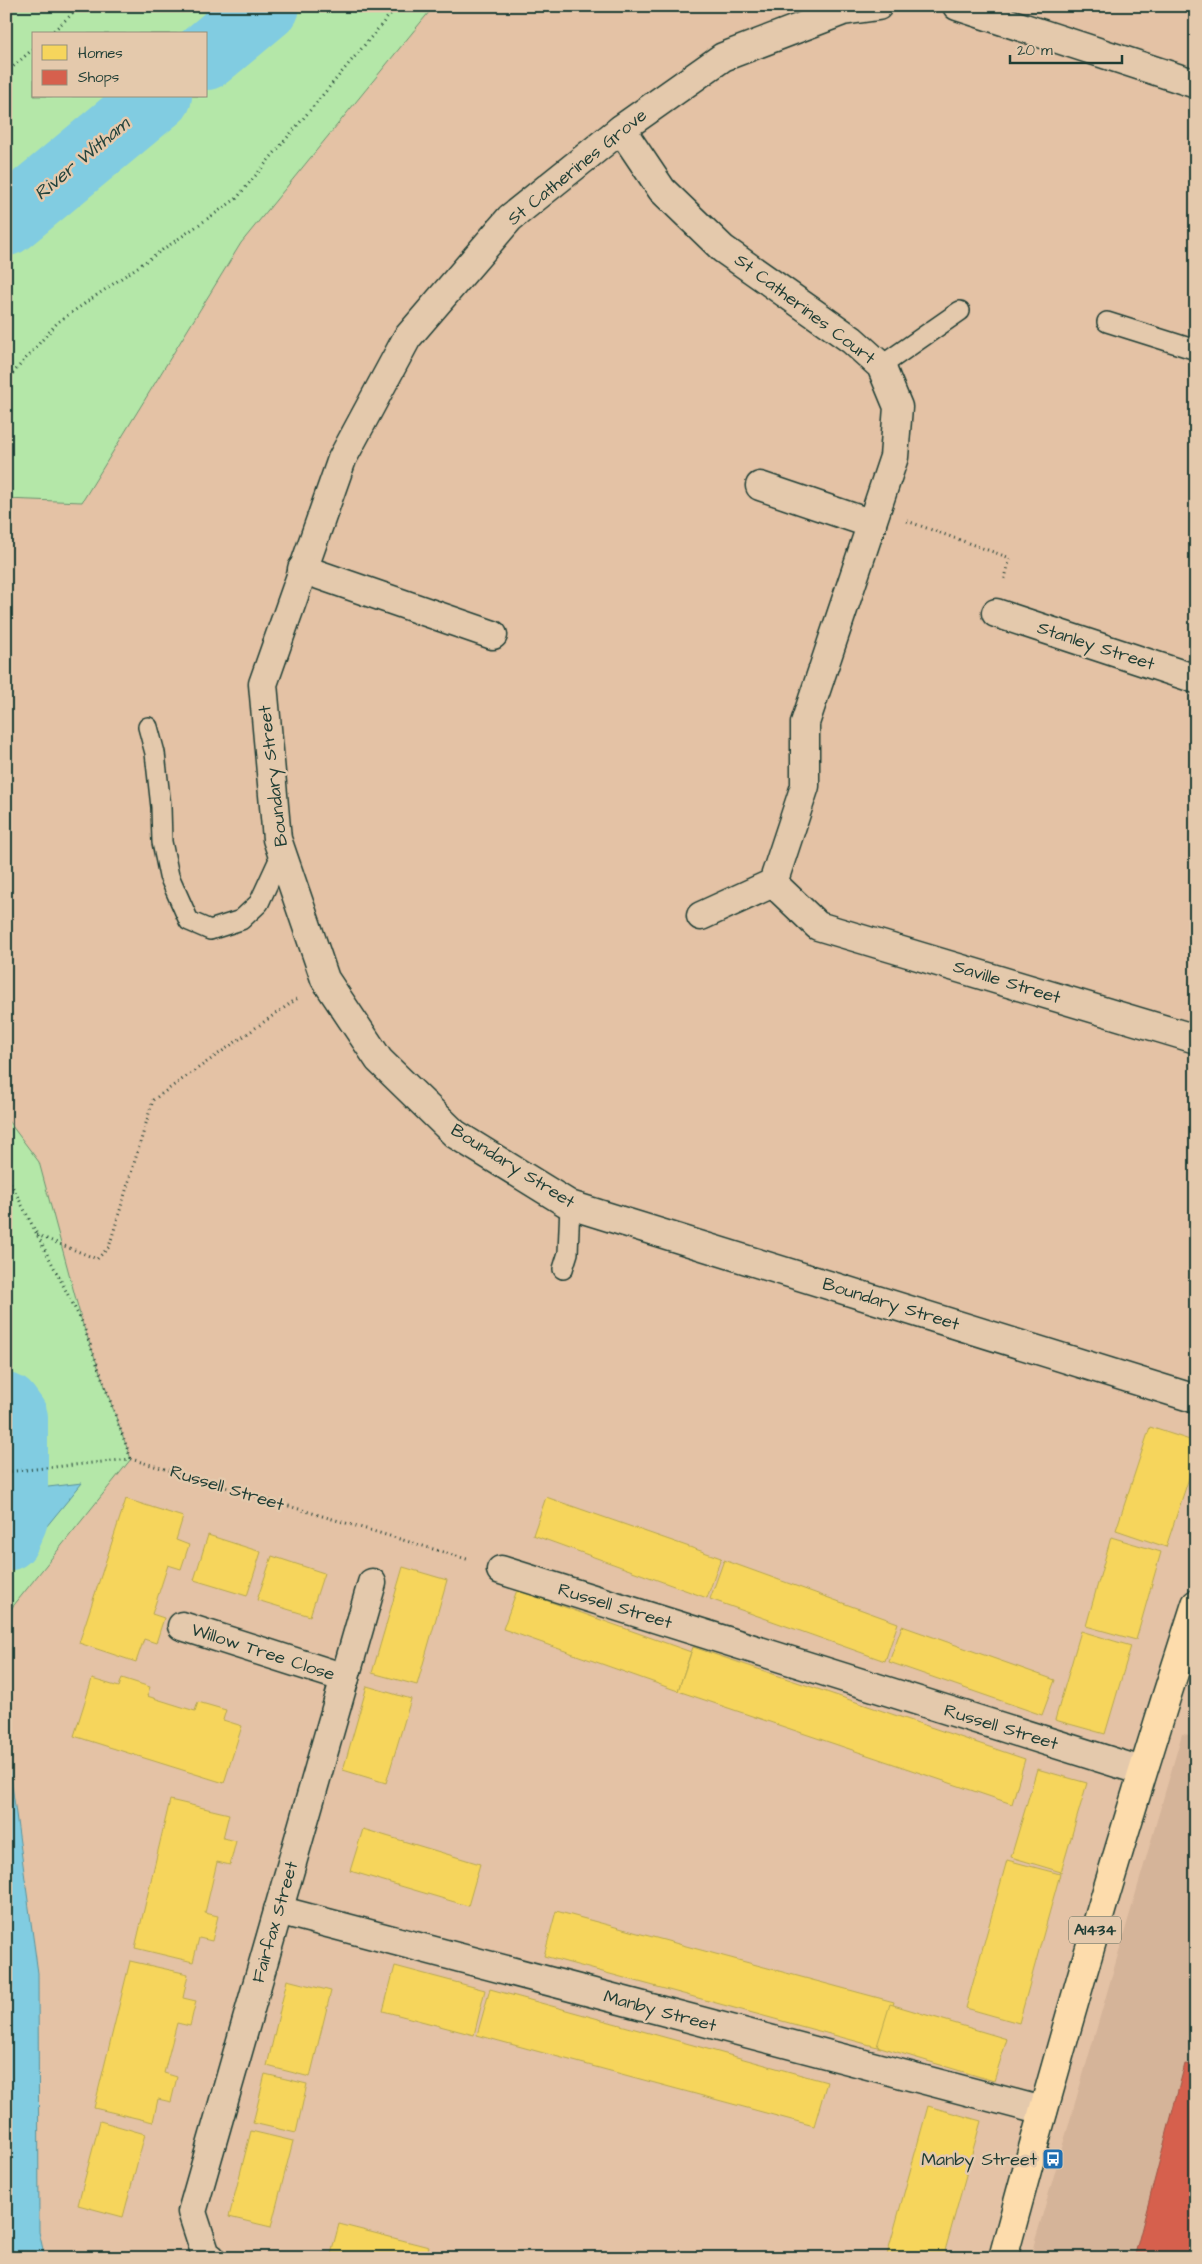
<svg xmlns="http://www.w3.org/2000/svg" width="1202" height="2264" viewBox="0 0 1202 2264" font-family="'Architects Daughter',sans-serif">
  <rect width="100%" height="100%" fill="#e4c2a5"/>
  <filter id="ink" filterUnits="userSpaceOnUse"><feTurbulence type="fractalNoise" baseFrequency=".02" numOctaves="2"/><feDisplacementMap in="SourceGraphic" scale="10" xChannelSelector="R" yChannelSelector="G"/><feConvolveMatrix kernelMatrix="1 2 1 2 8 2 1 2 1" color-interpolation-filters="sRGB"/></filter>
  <g filter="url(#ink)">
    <path fill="#d5b499" d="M1182 1734 1196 1736V2258H1030Z"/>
    <g fill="#b4e7a8" stroke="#6a926e" fill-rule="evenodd">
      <path d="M6 6H434L241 243 82 502 6 499ZM34 34H206V96H34Z"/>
      <path d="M6 1118 39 1162 82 1322 131 1459 6 1615Z"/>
    </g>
    <g fill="#81cce1" stroke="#5a939c">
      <path d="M82 1483 6 1576V1492Z"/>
      <path d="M6 1720 12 1785 38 1973 39 2232 45 2258H6Z"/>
    </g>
    <g fill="#f6d55c" stroke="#b6a750">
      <path d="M1150 1427 1196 1442V1457L1166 1547 1116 1530Z"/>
      <path d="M546 1497 721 1558 707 1598 533 1535Z"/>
      <path d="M126 1499 183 1517 176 1540 189 1545 181 1569 168 1565 152 1614 164 1618 156 1643 144 1639 136 1662 79 1643Z"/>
      <path d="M208 1535 261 1552 247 1596 194 1580Z"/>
      <path d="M1111 1537 1161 1552 1136 1640 1086 1626Z"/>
      <path d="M272 1556 324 1573 310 1616 257 1600Z"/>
      <path d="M724 1560 898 1623 885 1661 710 1599Z"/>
      <path d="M403 1567 447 1580 417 1685 372 1673Z"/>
      <path d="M517 1590 691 1652 678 1691 503 1629Z"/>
      <path d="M902 1626 1055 1680 1042 1715 889 1662Z"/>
      <path d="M1081 1631 1131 1646 1105 1734 1055 1720Z"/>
      <path d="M693 1647 1025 1759 1012 1804 678 1691Z"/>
      <path d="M122 1678 150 1687 147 1696 195 1711 198 1702 226 1710 223 1720 242 1726 224 1783 74 1736 92 1679 119 1687Z"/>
      <path d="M367 1686 411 1699 386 1783 343 1770Z"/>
      <path d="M1037 1769 1087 1783 1061 1872 1011 1857Z"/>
      <path d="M170 1800 229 1814 223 1838 236 1841 230 1865 217 1862 205 1913 218 1916 212 1941 199 1938 193 1962 135 1948Z"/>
      <path d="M363 1829 480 1864 468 1906 350 1871Z"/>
      <path d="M1007 1860 1060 1874 1019 2023 966 2008Z"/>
      <path d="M556 1911 894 2002 881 2048 544 1956Z"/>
      <path d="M130 1961 188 1974 183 1998 196 2001 190 2026 177 2023 164 2073 177 2077 171 2102 158 2099 153 2122 94 2108Z"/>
      <path d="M395 1966 485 1990 474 2035 383 2011Z"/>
      <path d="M287 1980 331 1991 310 2077 267 2066Z"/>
      <path d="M490 1989 827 2082 814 2126 477 2035Z"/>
      <path d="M890 2004 1007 2039 994 2081 877 2046Z"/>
      <path d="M265 2074 307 2084 296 2133 253 2123Z"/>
      <path d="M928 2106 981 2121 943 2258H898L887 2255Z"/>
      <path d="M100 2121 145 2134 123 2217 78 2205Z"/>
      <path d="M251 2131 293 2141 271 2227 229 2217Z"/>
      <path d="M339 2224 429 2247 426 2258H330Z"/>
    </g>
    <path fill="#d6604d" stroke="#9f5646" d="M1185 2064 1196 2066V2258H1134Z"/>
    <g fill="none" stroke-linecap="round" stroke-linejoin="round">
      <g stroke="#81cce1" stroke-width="68">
        <path d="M206 56 266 6"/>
        <path d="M6 222 158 96"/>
        <path d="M6 1407 14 1418V1519L6 1537"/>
      </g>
      <g stroke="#1f3d34" stroke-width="22">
        <g id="lane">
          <path d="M1107 322 1196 350"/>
          <path d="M881 366 960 311"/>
          <path d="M148 727 155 753 161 807 162 842 169 876 189 921 210 930 241 920 259 903 282 853"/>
          <path d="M563 1269 568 1253 570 1205"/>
        </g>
      </g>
      <g stroke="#1f3d34" stroke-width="31">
        <g id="street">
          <path d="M878 6 843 11 723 57 621 129 510 218 407 338 342 459 263 684 277 839 325 979 379 1060 455 1134 570 1205 1196 1399"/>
          <path d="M957 6 1196 84"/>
          <path d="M621 129 662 190 723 249 852 340 881 366 898 407 894 457 805 723V786L773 883 701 916"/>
          <path d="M760 486 872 524"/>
          <path d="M302 569 493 635"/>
          <path d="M996 613 1196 679"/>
          <path d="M773 883 818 926 1196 1039"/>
          <path d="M501 1570 1142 1771"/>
          <path d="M182 1626 345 1678"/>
          <path d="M278 1910 1043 2111"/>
          <path d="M211 2258 206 2255 192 2212 372 1583"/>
        </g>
      </g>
      <g stroke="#1f3d34" stroke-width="31">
        <path id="primary" d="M1003 2258C1062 2038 1126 1820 1196 1604"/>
      </g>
      <g stroke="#1f3d34" stroke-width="3" stroke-dasharray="1 4" stroke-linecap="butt">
        <path d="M50 34 81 6"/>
        <path d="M6 73 34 48"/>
        <path d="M6 381 58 322 236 199 397 6"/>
        <path d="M907 521 1010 558 1004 582"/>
        <path d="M6 1174 82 1322 131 1459"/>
        <path d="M37 1235 97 1259 109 1247 153 1100 298 998"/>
        <path d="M6 1472 131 1459 470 1560"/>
      </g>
      <use href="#lane" stroke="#e4c9ac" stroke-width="19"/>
      <use href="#street" stroke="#e4c9ac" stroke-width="28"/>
      <use href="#primary" stroke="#fddcac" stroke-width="28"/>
    </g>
  </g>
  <defs>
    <g id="bus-square" transform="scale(1.125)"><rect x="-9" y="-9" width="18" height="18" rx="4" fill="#1f6fb2" stroke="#e4c9ac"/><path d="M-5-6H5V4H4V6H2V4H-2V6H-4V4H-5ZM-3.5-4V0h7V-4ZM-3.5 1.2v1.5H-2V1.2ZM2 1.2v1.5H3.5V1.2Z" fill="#fff"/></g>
  </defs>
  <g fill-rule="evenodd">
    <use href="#bus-square" x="1053" y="2159"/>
  </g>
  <g text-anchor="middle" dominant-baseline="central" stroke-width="5" stroke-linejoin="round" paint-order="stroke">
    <rect fill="#e4c9ac" stroke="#5a6758" stroke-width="1" x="1069" y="1916.5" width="52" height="27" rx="4"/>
    <g font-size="16" font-weight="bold" fill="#1f3d34">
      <text x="1095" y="1930">A1434</text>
    </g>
    <g font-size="18" fill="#1f3d34" stroke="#e4c9ac">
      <text transform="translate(577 167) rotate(-39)">St Catherines Grove</text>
      <text transform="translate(805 309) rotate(37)">St Catherines Court</text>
      <text transform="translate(1096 646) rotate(18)">Stanley Street</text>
      <text transform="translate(273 776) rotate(-97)">Boundary Street</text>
      <text transform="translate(1007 982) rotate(17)">Saville Street</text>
      <text transform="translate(513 1166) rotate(32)">Boundary Street</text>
      <text transform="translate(891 1304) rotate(17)">Boundary Street</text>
      <text transform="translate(227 1488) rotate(17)">Russell Street</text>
      <text transform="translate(615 1606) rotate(17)">Russell Street</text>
      <text transform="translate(263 1652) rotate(18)">Willow Tree Close</text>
      <text transform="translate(1001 1727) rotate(17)">Russell Street</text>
      <text transform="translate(275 1922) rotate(-74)">Fairfax Street</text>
      <text transform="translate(660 2011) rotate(15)">Manby Street</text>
    </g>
    <g font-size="18" fill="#1f3d34" stroke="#e4c9ac" text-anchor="end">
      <text x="1037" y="2159">Manby Street</text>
    </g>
    <g font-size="19" font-style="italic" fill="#24443d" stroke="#e4c9ac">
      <text transform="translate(82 159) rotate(-40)">River Witham</text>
    </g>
  </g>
  <rect width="1202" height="2264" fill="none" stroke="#e4c9ac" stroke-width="25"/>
  <rect x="12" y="12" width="1177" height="2239" fill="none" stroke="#1f3d34" stroke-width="2" filter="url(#ink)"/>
  <rect x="32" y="32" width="175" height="65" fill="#e4c9ac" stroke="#95917c"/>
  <rect x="42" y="45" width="25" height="15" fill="#f6d55c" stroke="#95917c"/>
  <text x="78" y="58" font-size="15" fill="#1f3d34">Homes</text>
  <rect x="42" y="70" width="25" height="15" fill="#d6604d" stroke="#95917c"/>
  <text x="78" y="82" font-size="15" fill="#1f3d34">Shops</text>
  <path d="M1010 55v8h112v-8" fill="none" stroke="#1f3d34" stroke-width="2.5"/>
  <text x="1017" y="55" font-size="15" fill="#1f3d34" stroke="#e4c9ac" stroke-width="4" paint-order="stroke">20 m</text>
</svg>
